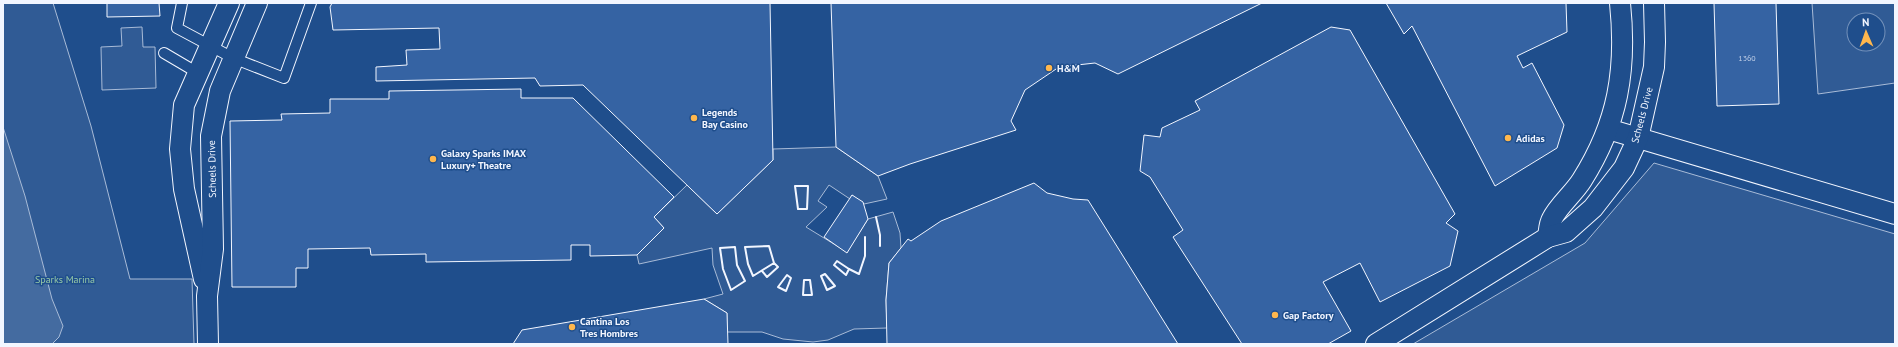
<svg xmlns="http://www.w3.org/2000/svg" width="1898" height="347" viewBox="0 0 1898 347" font-family="'PT Sans',sans-serif">
  <rect width="100%" height="100%" fill="#1f4e8c"/>
  <g fill="#305b95" stroke="#a8bbd7" fill-rule="evenodd">
    <path d="M3 3H53L91 126 130 279H192L194 344H3Z"/>
    <path d="M1812 3H1895V83L1818 94ZM1854 20H1878V44H1854Z"/>
    <path d="M142 27 143 47H155L156 88 102 90 101 47 122 46 121 28Z"/>
    <path d="M836 147 878 176 887 199 864 204 852 195 850 199 829 185 818 201 827 207 806 227 847 252 868 219 893 212 900 233 901 248 889 263 886 300 887 328 854 329 828 340 813 342 783 339 762 332H727V313L704 299 723 294 713 265 712 248 639 264 637 255 664 228 654 217 687 185 717 214 773 160V149Z"/>
    <path d="M1654 163 1895 234V344H1413L1585 243Z"/>
  </g>
  <path fill="#446ba0" stroke="#a8bbd7" d="M3 127 25 196 52 299 63 326 59 337 52 344H3Z"/>
  <g fill="#3563a3" stroke="#f2f6ff">
    <path d="M107 3H159L160 16 107 17Z"/>
    <path d="M332 3H770L773 160 717 214 583 85 540 86 535 78 376 81V67L407 65 406 50 440 49 439 28 333 30 330 7Z"/>
    <path d="M831 3H1262L1118 74 1095 63 1059 67 1025 90 1011 121 1016 130 910 164 878 176 836 147Z"/>
    <path d="M1386 3H1566L1567 32 1517 56 1523 68 1532 63 1564 125 1557 148 1495 186 1412 26 1404 34Z"/>
    <path d="M1714 3H1776L1779 104 1717 106Z"/>
    <path d="M1331 27 1350 30 1455 214 1446 223 1458 231 1450 266 1380 302 1360 263 1323 282 1351 331 1328 344H1242L1173 237 1183 230 1150 177 1140 171 1144 135 1160 137 1162 128 1200 110 1195 101Z"/>
    <path d="M521 89V98H573L674 197 654 217 664 228 637 255 590 256V245H571V260L426 262V254L371 255 370 248 308 249V268H296V287H232L230 121 282 120 281 114 330 113V99H389V91Z"/>
    <path d="M1034 183 1047 193 1073 199 1088 200 1178 344H887L886 300 889 263 908 239 911 241 941 221Z"/>
    <path d="M852 195 863 202 868 219 847 253 824 237Z"/>
    <path d="M704 299 727 313 728 344H513L522 330Z"/>
  </g>
  <g fill="none" stroke-linecap="round" stroke-linejoin="round">
    <g stroke="#f2f6ff" stroke-width="12">
      <g id="lane">
        <path d="M182 3 177 28 233 58 284 78 311 3"/>
        <path d="M164 53 198 73"/>
      </g>
    </g>
    <g stroke="#f2f6ff" stroke-width="22">
      <g id="street">
        <path d="M1608 129 1895 214"/>
        <path d="M1548 237C1549 231 1549 224 1552 219 1558 206 1574 193 1582 180 1618 123 1627 70 1620 3"/>
        <path d="M204 279 184 189 180 149 184 105 229 3"/>
        <path d="M208 344 207 296 213 249 211 136 220 91 257 3"/>
        <path d="M1376 344 1548 237 1566 232 1593 208 1624 168 1638 138 1654 67 1655 42 1654 3"/>
      </g>
    </g>
    <use href="#lane" stroke="#1f4e8c" stroke-width="10"/>
    <use href="#street" stroke="#1f4e8c" stroke-width="20"/>
    <g stroke="#f2f6ff" stroke-width="2">
      <path d="M795 186H808L807 209H798Z"/>
      <path d="M876 217 880 235V246"/>
      <path d="M735 247 737 265 745 281 731 290 723 269 720 248Z"/>
      <path d="M837 261 849 269 846 275 834 265Z"/>
      <path d="M849 269 859 274 865 256V237"/>
      <path d="M762 271 767 277 778 267 774 263 753 276 748 264 745 247 769 246 774 263"/>
      <path d="M825 274 835 286 827 290 821 276Z"/>
      <path d="M787 275 791 278 786 291 778 287Z"/>
      <path d="M804 280H810L812 295H803Z"/>
    </g>
  </g>
  <g fill="#ffb74d" stroke="#1f4e8c" stroke-width="1.5">
    <circle cx="1049" cy="68" r="4"/>
    <circle cx="694" cy="118" r="4"/>
    <circle cx="1508" cy="138" r="4"/>
    <circle cx="433" cy="159" r="4"/>
    <circle cx="1275" cy="315" r="4"/>
    <circle cx="572" cy="327" r="4"/>
  </g>
  <g text-anchor="middle" dominant-baseline="central" stroke-width="3" stroke-linejoin="round" paint-order="stroke">
    <g font-size="8" fill="#c3d1e8">
      <text x="1747" y="58">1360</text>
    </g>
    <g font-size="10" font-weight="bold" fill="#f2f6ff" stroke="#1f4e8c" text-anchor="start">
      <text x="1057" y="68">H&amp;M</text>
      <text x="702" y="112">Legends<tspan x="702" dy="12">Bay Casino</tspan></text>
      <text x="1516" y="138">Adidas</text>
      <text x="441" y="153">Galaxy Sparks IMAX<tspan x="441" dy="12">Luxury+ Theatre</tspan></text>
      <text x="1283" y="315">Gap Factory</text>
      <text x="580" y="321">Cantina Los<tspan x="580" dy="12">Tres Hombres</tspan></text>
    </g>
    <g font-size="10" fill="#f2f6ff" stroke="#1f4e8c">
      <text transform="translate(1642 115) rotate(-75)">Scheels Drive</text>
      <text transform="translate(212 169) rotate(-91)">Scheels Drive</text>
    </g>
    <g font-size="10" fill="#97c8a6" stroke="#1f4e8c">
      <text x="65" y="279">Sparks Marina</text>
    </g>
  </g>
  <rect width="1898" height="347" fill="none" stroke="#f2f6ff" stroke-width="8"/>
  <g transform="translate(1866 32) rotate(358)"><circle r="19" fill="#1f4e8c" stroke="#7391ba"/>
  <path d="M0-3L7 15L0 10L-7 15Z" fill="#ffb74d"/>
  <text y="-6" font-size="11" font-weight="bold" text-anchor="middle" fill="#f2f6ff">N</text>
  </g>
</svg>
